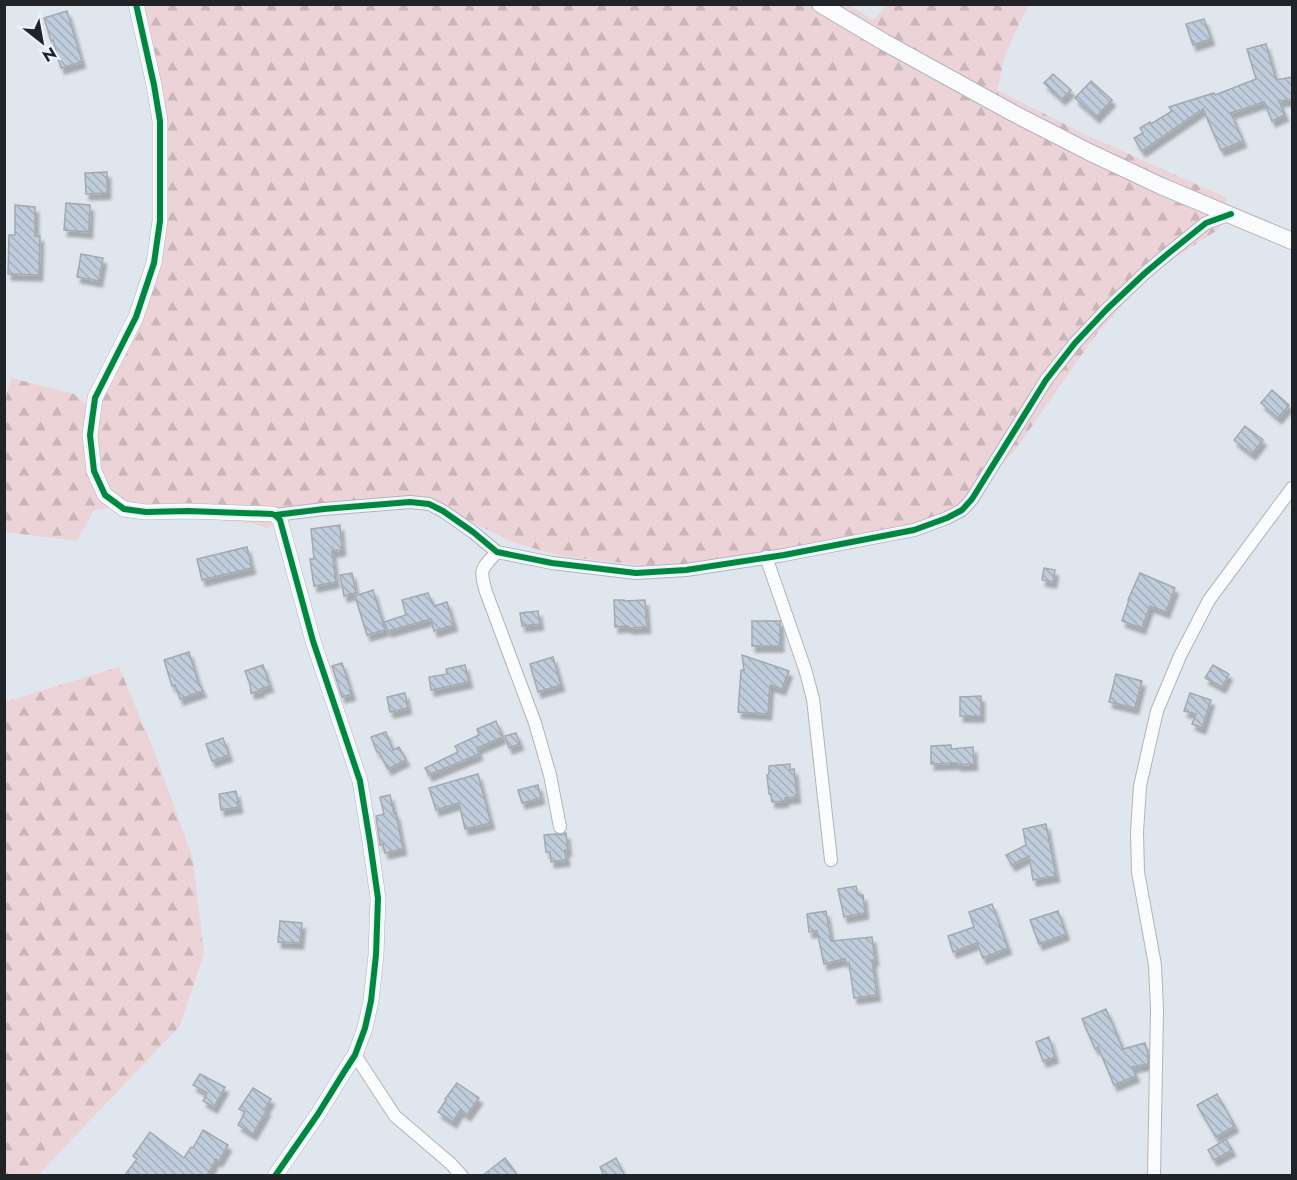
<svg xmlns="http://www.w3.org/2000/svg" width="1297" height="1180" viewBox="0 0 1297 1180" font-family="Jost,sans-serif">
  <defs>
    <pattern id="forest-firs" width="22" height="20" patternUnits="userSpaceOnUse" patternTransform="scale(1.5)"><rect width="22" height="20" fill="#ecd3d7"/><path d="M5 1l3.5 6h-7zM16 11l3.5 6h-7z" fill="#cab5b9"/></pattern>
    <pattern id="building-back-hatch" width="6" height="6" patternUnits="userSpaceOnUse" patternTransform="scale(1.5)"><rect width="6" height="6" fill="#beccdc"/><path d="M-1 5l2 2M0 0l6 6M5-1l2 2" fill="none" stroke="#a3afbd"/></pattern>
    <filter id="shadow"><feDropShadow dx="3.5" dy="6" stdDeviation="1.5" flood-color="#0004"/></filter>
  </defs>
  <rect width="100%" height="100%" fill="#e0e6ed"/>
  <g fill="url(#forest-firs)">
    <path d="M848 4 873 20 887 5H1028L1005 55 997 90 1082 133 1227 198 1219 229 1191 247 1147 278 1094 337 1016 449 977 492 917 528 824 540 787 549 735 558 686 564 642 565 560 556 512 542 444 508 370 509 276 520 268 529 256 524 212 519 134 518 114 507 94 510 77 541 5 532 4 405 11 378 74 394 95 412 151 288 160 137 133 5Z"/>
    <path d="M119 667 155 753 193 859 204 954 180 1026 38 1175H5V702Z"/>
  </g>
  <g fill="url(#building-back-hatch)" stroke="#a4a9ae" stroke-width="1.5" filter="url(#shadow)">
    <path d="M67 11 82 62 61 68 53 40 51 41 44 18Z"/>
    <path d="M1204 19 1211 39 1193 45 1186 24Z"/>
    <path d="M1266 44 1276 80 1293 77V99L1279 101 1285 115 1272 121 1264 102 1231 113 1243 141 1221 150 1203 109 1142 151 1134 138 1143 133 1140 128 1150 122 1151 124 1172 111 1169 107 1214 93 1215 95 1256 79 1247 49Z"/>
    <path d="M1053 74 1071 90 1062 99 1044 83Z"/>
    <path d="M1091 81 1112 100 1096 117 1075 98Z"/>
    <path d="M107 172V193L86 194 85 173Z"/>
    <path d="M66 203 90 205 89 232 64 230Z"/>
    <path d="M15 205 35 207V236H40L39 275 8 274 9 235H15Z"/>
    <path d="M81 254 103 258 99 281 77 277Z"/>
    <path d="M1272 390 1289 405 1278 418 1261 403Z"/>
    <path d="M1245 426 1263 440 1252 454 1234 440Z"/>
    <path d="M340 525 342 550 332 551 336 582 314 586 310 559H314L311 529Z"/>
    <path d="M247 547 252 568 202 580 197 559Z"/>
    <path d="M1044 568 1055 570 1053 582 1042 580Z"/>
    <path d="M352 573 356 593 344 596 340 575Z"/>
    <path d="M1140 573 1175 588 1166 612 1150 606 1142 628 1122 621 1129 600H1128Z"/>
    <path d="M373 590 385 630 367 635 355 596Z"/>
    <path d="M428 593 434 606 447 602 454 625 434 631 431 619 388 631 384 622 406 615 402 600Z"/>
    <path d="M614 600H624V601L645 600 647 627 629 628 628 626 615 627Z"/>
    <path d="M538 611 540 624 522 626 520 613Z"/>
    <rect x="752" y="621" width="28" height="25"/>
    <path d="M189 652 198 682 203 691 180 699 175 685 172 686 164 660Z"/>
    <path d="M742 655 789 671 782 689 770 685 768 714 738 712 741 670H744Z"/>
    <path d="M553 657 561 685 538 692 530 664Z"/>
    <path d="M342 663 352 694 342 697 332 666Z"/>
    <path d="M263 665 270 686 260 689 261 691 251 693 250 684 245 671Z"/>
    <path d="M465 665 469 682 431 690 429 677 447 674 446 669Z"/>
    <path d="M1213 665 1229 674 1222 687 1205 678Z"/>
    <path d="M1116 674 1142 681 1135 708 1109 702Z"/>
    <path d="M405 693 408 708 390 712 387 697Z"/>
    <path d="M1190 693 1211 700 1202 728 1192 724 1196 714 1184 711Z"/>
    <path d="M981 696V716H960V697Z"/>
    <path d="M496 721 503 737 477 748 479 754 429 775 425 768 458 752 455 746 479 735 477 729Z"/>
    <path d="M386 732 393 750 399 747 406 760 388 769 379 752H377L371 737Z"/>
    <path d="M516 733 520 744 509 748 505 736Z"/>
    <path d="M223 738 229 755 212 761 206 744Z"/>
    <path d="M951 745V749L973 747 974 764 958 765V763L931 764V746Z"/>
    <path d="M790 764V770L794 769 797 797 785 798V801L772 802 771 794H769L767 775 769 774V766Z"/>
    <path d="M478 774 491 823 465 829 459 803 436 810 429 788Z"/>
    <path d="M538 785 541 798 522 803 518 790Z"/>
    <path d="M236 791 239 807 221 810 219 794Z"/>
    <path d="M390 795 394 814 396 813 403 849 385 853 383 844 380 845 376 816 384 814 380 797Z"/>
    <path d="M1046 824 1056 876 1033 880 1029 856 1012 865 1006 855 1026 845 1023 829Z"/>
    <path d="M566 833 568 850H565L566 860 551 862 550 852H546L544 835 556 834 561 835Z"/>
    <path d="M856 886 858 895H863L865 913 844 917 838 889Z"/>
    <path d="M992 904 1008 948 983 958 977 943 953 952 948 936 974 927 969 912Z"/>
    <path d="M826 911 831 941 872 937 875 960H872L877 995 854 998 849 963H846L845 959 824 964 817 931 809 932 807 914Z"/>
    <path d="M1058 911 1066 934 1039 944 1030 920Z"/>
    <path d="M280 921 302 923 300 943 278 942Z"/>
    <path d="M1106 1009 1123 1049 1145 1043 1148 1054V1064L1132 1067 1136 1076 1114 1085 1098 1047 1095 1049 1082 1019Z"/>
    <path d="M1049 1037 1055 1057 1043 1061 1036 1042Z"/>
    <path d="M200 1074 225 1087 214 1107 203 1101 207 1093 193 1085Z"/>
    <path d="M457 1083 479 1098 467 1115 460 1110 453 1122 438 1112 446 1100 445 1099Z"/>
    <path d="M253 1088 271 1099 265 1109 267 1110 253 1134 238 1125 245 1112 239 1109Z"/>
    <path d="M1217 1094 1235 1126 1216 1137 1197 1105Z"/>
    <path d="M203 1130 228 1145 219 1161 216 1159 207 1176H124L137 1159 133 1156 150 1132 184 1158 191 1147 193 1148Z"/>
    <path d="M1226 1139 1232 1150 1214 1160 1208 1150Z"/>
    <path d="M505 1158 518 1176H482Z"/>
    <path d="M616 1158 625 1176H604L600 1167Z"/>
  </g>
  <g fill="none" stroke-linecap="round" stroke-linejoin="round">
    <g stroke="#b0b4ba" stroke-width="14">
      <g id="minor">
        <path d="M275 515 324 509 410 502 429 504 443 511 473 532 497 552 552 563 636 573 686 570 784 555 914 530 947 518 962 510 972 499 1046 380 1075 343 1107 309 1145 273 1170 252 1206 223 1231 214"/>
        <path d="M497 552C481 570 479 568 486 592L535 723 550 775 560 827"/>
        <path d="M766 557 805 669 813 699 831 860"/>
        <path d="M355 1055 395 1116 450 1163 462 1176"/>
        <path d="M1154 1176 1157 1009 1155 965 1138 872 1137 832 1140 786 1157 711 1180 656 1209 600 1292 488"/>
      </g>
    </g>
    <g stroke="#b0b4ba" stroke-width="16">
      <path id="tertiary" d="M136 4 154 85 160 121V221L154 263 136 317 95 398 90 435 94 471 105 495 124 509 146 512 188 511 272 514 275 515 280 520 313 641 360 781 370 842 378 898 376 955 371 1001 365 1028 355 1055 344 1072 318 1114 275 1176"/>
    </g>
    <g stroke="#b0b4ba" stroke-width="18">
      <path id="secondary" d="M820 4 884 42 1013 113 1089 152 1161 186 1292 241"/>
    </g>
    <use href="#minor" stroke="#fafbfc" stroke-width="12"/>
    <use href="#tertiary" stroke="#fafbfc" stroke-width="15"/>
    <use href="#secondary" stroke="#fafbfc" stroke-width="16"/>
    <g stroke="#e9f2fd" stroke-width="10">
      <g id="cycleway">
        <path d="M136 4 154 85 160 121V221L154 263 136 317 95 398 90 435 94 471 105 495 124 509 146 512 188 511 272 514 275 515 280 520 313 641 360 781 370 842 378 898 376 955 371 1001 365 1028 355 1055 344 1072 318 1114 275 1176"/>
        <path d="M275 515 324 509 410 502 429 504 443 511 473 532 497 552 552 563 636 573 686 570 784 555 914 530 947 518 962 510 972 499 1046 380 1075 343 1107 309 1145 273 1170 252 1206 223 1231 214"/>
      </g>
    </g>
    <use href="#cycleway" stroke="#00873e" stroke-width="6"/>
  </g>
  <rect width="1297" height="1180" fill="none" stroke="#202429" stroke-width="12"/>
  <g transform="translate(42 42) rotate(149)" stroke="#e9f2fd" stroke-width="4.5" paint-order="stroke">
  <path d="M0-4.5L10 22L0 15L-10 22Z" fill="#202429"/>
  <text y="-9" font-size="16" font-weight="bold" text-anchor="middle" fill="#202429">N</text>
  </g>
</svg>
